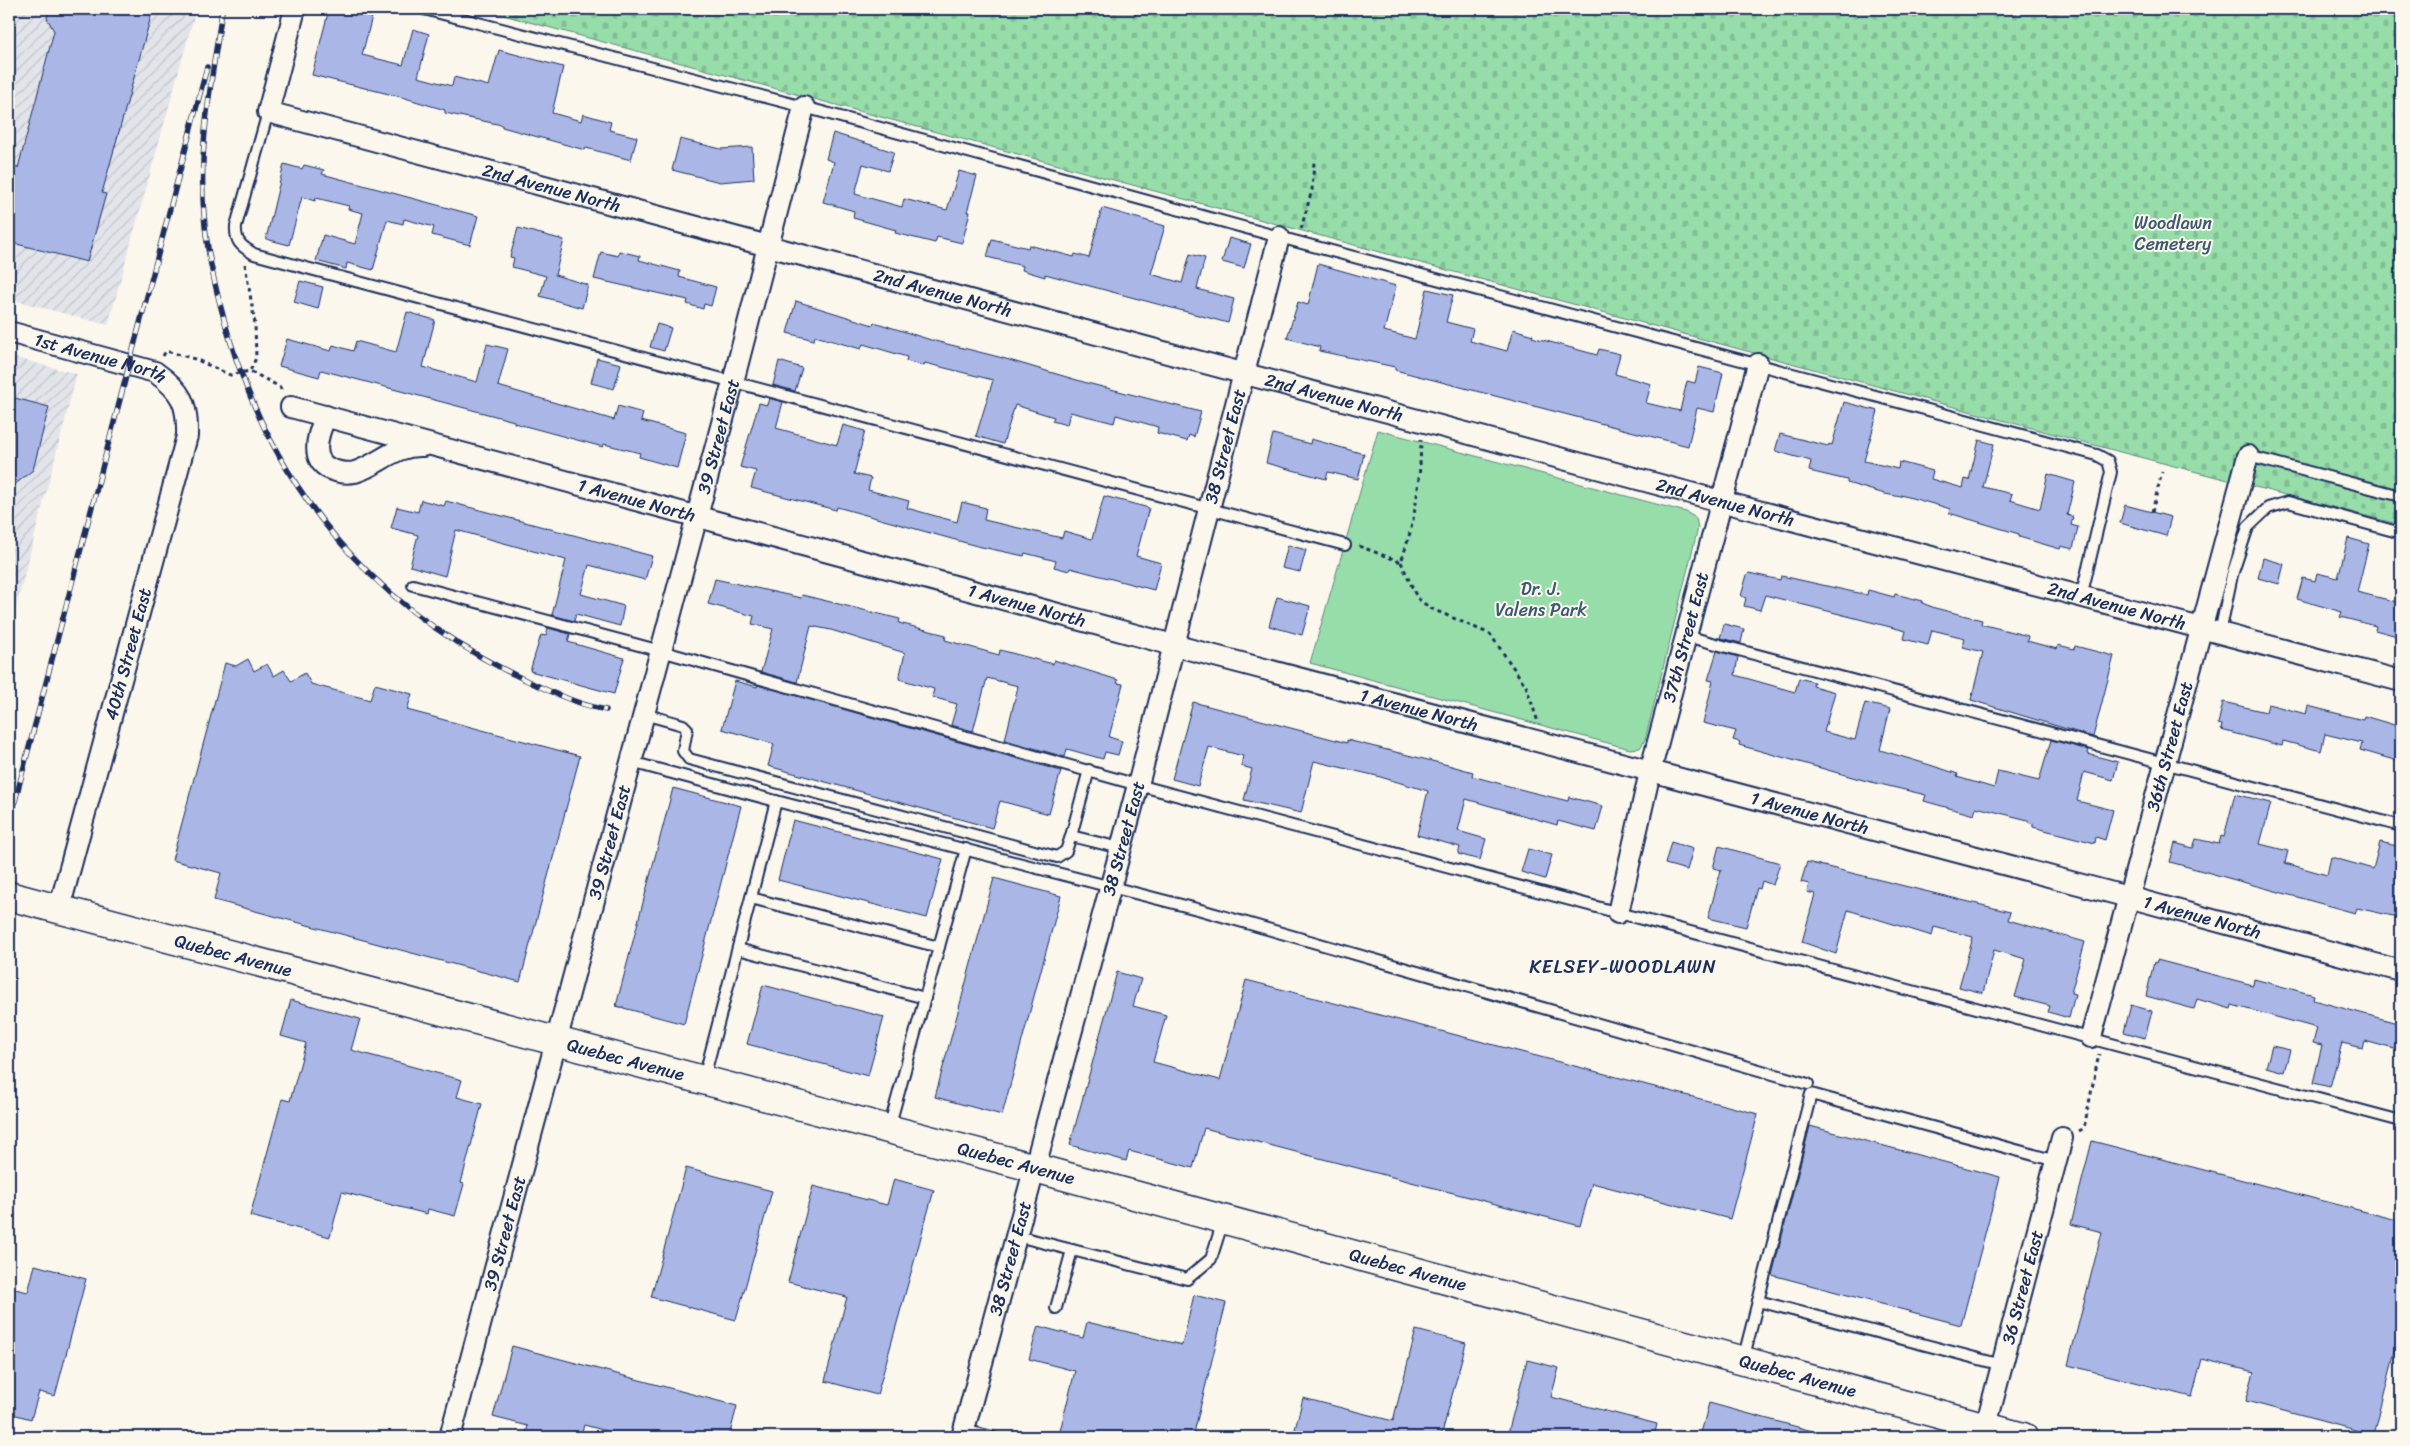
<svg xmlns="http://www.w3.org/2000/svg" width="2410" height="1446" viewBox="0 0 2410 1446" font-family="Sriracha,sans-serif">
  <defs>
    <pattern id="industrial-furrows" width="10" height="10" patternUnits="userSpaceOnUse" patternTransform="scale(1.25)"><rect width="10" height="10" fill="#e2e4ea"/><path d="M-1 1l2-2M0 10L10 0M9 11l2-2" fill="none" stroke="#c1c4cb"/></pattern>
    <pattern id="cemetery-stones" width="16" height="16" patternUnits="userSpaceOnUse" patternTransform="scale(1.25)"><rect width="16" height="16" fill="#97ddaa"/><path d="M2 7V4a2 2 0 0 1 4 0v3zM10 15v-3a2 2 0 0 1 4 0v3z" fill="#82be95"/></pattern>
  </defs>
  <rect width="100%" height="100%" fill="#fbf7ec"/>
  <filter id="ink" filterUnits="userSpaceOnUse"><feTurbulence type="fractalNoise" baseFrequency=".02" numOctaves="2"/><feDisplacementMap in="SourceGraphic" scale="10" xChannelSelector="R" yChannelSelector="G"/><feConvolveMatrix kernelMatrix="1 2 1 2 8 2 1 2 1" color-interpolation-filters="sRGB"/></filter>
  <g filter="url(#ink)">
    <g fill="url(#industrial-furrows)">
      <path d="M9 9H196L108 325 9 299Z"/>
      <path d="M9 356 77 374 9 634Z"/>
    </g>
    <path fill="url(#cemetery-stones)" stroke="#598684" d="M481 9H2401V525L2124 453Z"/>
    <path fill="#97ddaa" stroke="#598684" d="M1378 430 1686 512 1696 518 1698 528 1645 740 1640 748 1630 749 1310 663Z"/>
    <g fill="#a9b6e6" stroke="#1b2f5e">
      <path d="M50 9H153L102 193 106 194 87 262 9 242V166L18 168 54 31 47 18Z"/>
      <path d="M329 9H374L362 55 403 65 413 29 429 34 418 77 452 86 454 77 489 86 499 50 563 67 552 113 581 121 583 114 611 122 609 130 637 137 631 160 586 148 585 150 502 127V125L445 113V110L405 98 312 75Z"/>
      <path d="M833 133 894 152 888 171 863 164 855 194 902 207 904 199 947 210 959 171 977 176 967 212H970L962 243 937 237 935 243 895 233 896 230 853 218 854 211 823 202 834 162 826 159Z"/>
      <path d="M680 139 721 149 752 147 754 179 720 182 672 170Z"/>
      <path d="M284 164 302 169 304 165 324 170 322 174 478 216 470 245 432 235 434 227 404 219 403 224 387 220 373 270 347 263 346 269 316 261 323 235 355 244 363 213 348 209 349 206 316 198 315 201 302 197 289 245 266 239Z"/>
      <path d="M1102 208 1165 226 1151 274 1182 283 1190 254 1205 258 1197 289 1234 299 1228 323 1045 274V277L1022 270 1023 266 987 257 992 239 1028 248 1029 245 1074 257 1075 254 1089 258Z"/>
      <path d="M518 228 564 240 555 275 588 285 582 308 540 296 546 276 512 267 514 258 510 257Z"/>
      <path d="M1229 238 1251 244 1244 268 1222 262Z"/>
      <path d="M619 251 640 256 639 260 680 271 679 277 716 287 711 306 704 304 703 309 687 304 688 300 594 279 601 252 618 256Z"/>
      <path d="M1318 264 1396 286 1384 331 1415 339 1427 289 1453 295 1446 322 1473 329 1470 341 1507 351 1513 329 1533 335 1532 337 1597 355 1599 349 1620 354 1615 374 1651 384 1646 403 1680 411 1687 381 1695 383 1699 367 1723 373 1714 412 1697 408 1688 446 1395 370V367L1319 351 1320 347 1287 338 1298 302 1308 305Z"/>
      <path d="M300 281 323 287 318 309 294 302Z"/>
      <path d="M796 301 873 325 874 322 931 340 999 357 1087 383 1201 412 1194 437 1189 435 1187 441 1157 433 1158 427 1116 415 1114 423 1070 412 1067 425 1052 421 1054 417 1015 405 1003 444 976 436 993 380 925 363 924 366 906 361 907 357 863 344 861 349 815 336 814 340 787 333Z"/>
      <path d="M407 312 435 320 423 367 477 382 487 344 508 349 498 386 614 420 618 406 643 413 641 421 686 433 677 468 639 457 640 453 604 444 603 447 514 423V421L321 370 319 377 279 366 287 339 331 351 333 345 353 351 356 341 396 352Z"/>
      <path d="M657 324 671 328 664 351 650 347Z"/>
      <path d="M597 358 621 364 614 389 591 383Z"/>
      <path d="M779 361 802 368 795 391 773 385Z"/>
      <path d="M15 398 49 407 33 470 9 489V423Z"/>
      <path d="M769 398 783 402 776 428 837 445 843 425 865 431 854 474 871 478 868 490 909 501 907 508 957 522 962 502 986 508 984 520 1062 538 1064 531 1092 539 1104 496 1149 508 1136 556 1161 563 1154 590 1070 568 1069 571 1054 567 1056 561 1025 553 1024 556 977 546 837 507 836 510 751 488 756 471 740 467 759 403 767 405Z"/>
      <path d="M1844 402 1878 411 1864 461 1898 469 1899 462 1933 471 1931 479 1963 488 1965 479 1969 480 1979 440 1994 444 1983 487 2012 494 2010 500 2040 509 2048 474 2075 482 2067 515 2073 517 2071 525 2078 527 2073 549 2061 546 2060 549 2019 537V534L1949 513 1950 509 1944 507 1901 495V497L1885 494 1847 483V480L1809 471 1811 461 1775 451 1780 434 1828 446 1829 444 1832 445Z"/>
      <path d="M1273 434 1310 444 1311 439 1364 454 1358 479 1328 472 1326 479 1266 463Z"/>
      <path d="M421 500 444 506 446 501 652 556 645 580 589 565 581 594 624 606 620 626 576 614 574 621 552 615 566 560 456 530 445 576 410 566 418 535 391 528 397 507 418 512Z"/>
      <path d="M2125 505 2171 517 2166 536 2120 523Z"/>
      <path d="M2348 538 2369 544 2357 592 2397 602 2396 607 2401 608V629H2399L2397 636 2375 630 2376 626 2340 617 2342 612 2297 599 2303 578 2315 581 2317 573 2338 578Z"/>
      <path d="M1288 545 1306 550 1300 572 1282 568Z"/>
      <path d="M2263 558 2284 564 2279 584 2258 578Z"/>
      <path d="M1749 573 1780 580 1781 576 1791 578 1867 595 1868 590 1894 597 1895 594 1923 601 1922 603 1935 608 1982 620 1981 624 2028 636 2027 641 2057 649 2058 645 2074 649 2075 646 2114 656 2093 737 1971 700 1983 652 1963 647 1965 638 1932 630 1928 645 1904 639 1906 631 1765 595 1760 610 1744 606 1746 598 1741 596 1747 575Z"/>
      <path d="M715 579 801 598 802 595 900 619 899 623 946 635 945 640 999 655 1000 650 1053 664 1054 660 1118 680 1117 683 1123 684 1109 737 1122 741 1118 755 1105 752 1103 759 1067 749 1065 757 1005 740 1018 686 987 678 973 731 951 725 957 704 932 697 934 689 899 679 905 653 831 630 811 626 797 682 761 672 773 629 752 624 754 616 708 604Z"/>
      <path d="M1277 597 1310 606 1302 635 1269 626Z"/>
      <path d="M1724 624 1744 629 1741 643 1720 638Z"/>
      <path d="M548 628 570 634 568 642 624 658 614 694 530 671 541 635 546 636Z"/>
      <path d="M1717 651 1738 657 1735 675 1795 692 1799 678 1814 682 1813 686 1835 692 1824 732 1855 740 1865 703 1890 709 1880 750 1930 765 1958 774 1957 777 1994 788 1998 771 2039 781 2051 740 2089 750 2088 754 2118 762 2113 780 2084 772 2077 801 2113 810 2105 840 2096 837 2095 843 2033 827V824L2028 822V820L1976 807 1974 815 1924 801 1926 795 1863 780 1739 745 1740 742 1733 740 1736 731 1703 723 1713 681 1708 680Z"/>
      <path d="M248 659 254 671 267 664 274 676 284 670 291 681 305 673 311 684 370 700 375 684 412 694 407 710 580 756 520 982 214 900 221 873 172 860 225 663 236 666Z"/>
      <path d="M735 681 757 687 758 685 1061 771 1049 814 1000 801 992 828 768 766 774 744 722 729Z"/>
      <path d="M1193 702 1347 743V740L1448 765 1473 772 1472 776 1527 791 1568 801 1569 797 1603 806 1596 831 1558 821 1557 825 1466 799 1458 831 1486 839 1480 860 1458 854 1460 847 1417 835 1428 791 1377 776 1314 761 1301 813 1244 800 1252 769 1241 766 1243 756 1209 747 1198 786 1172 779Z"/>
      <path d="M2223 702 2266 712 2268 704 2306 714 2308 706 2363 720 2364 716 2401 727V762L2360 750 2362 743 2325 734 2321 751 2283 741 2282 746 2221 730 2222 725 2218 724Z"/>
      <path d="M673 788 741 806 684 1024 616 1006Z"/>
      <path d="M2235 794 2271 803 2260 844 2288 851 2285 863 2327 875 2331 857 2373 869 2380 842 2401 847V877L2398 891 2401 892 2396 914 2393 916 2357 908 2355 913 2170 862 2175 843 2193 848 2196 839 2219 844 2221 836 2224 837Z"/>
      <path d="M793 820 943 859 927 918 778 880Z"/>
      <path d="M1671 842 1693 849 1687 870 1665 864Z"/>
      <path d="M1719 846 1780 863 1773 885 1762 881 1760 889 1757 888 1746 927 1708 918 1721 870 1713 868Z"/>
      <path d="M1528 849 1552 855 1545 879 1521 872Z"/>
      <path d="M1807 862 2010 912 2008 920 2085 942 2071 993 2075 994 2069 1018 2048 1012 2050 1006 2015 997 2026 959 1994 950 1983 993 1959 987 1973 937 1934 927 1932 936 1848 910 1836 954 1802 942 1815 894 1807 892 1809 884 1801 882Z"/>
      <path d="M994 878 1061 896 1002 1115 935 1097Z"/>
      <path d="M2157 960 2253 985 2254 979 2314 995 2313 1000 2401 1024V1051L2365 1041 2363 1048 2342 1043 2330 1087 2313 1083 2322 1045 2313 1043 2317 1028 2232 1005 2231 1009 2197 999 2194 1009 2146 996 2154 962 2156 963Z"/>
      <path d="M1117 972 1141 979 1133 1006 1166 1015 1153 1062 1220 1080 1246 980 1758 1114 1730 1219 1592 1183 1580 1226 1204 1128 1193 1168 1129 1151 1126 1161 1070 1145Z"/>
      <path d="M763 985 884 1017 868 1076 747 1044Z"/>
      <path d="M291 1000 360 1019 351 1050 462 1080 457 1097 482 1104 461 1183 464 1184 455 1216 428 1209 427 1214 342 1192 330 1237 250 1216 282 1099 290 1101 306 1043 281 1036Z"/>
      <path d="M2131 1005 2152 1011 2145 1038 2124 1032Z"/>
      <path d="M2272 1046 2290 1050 2284 1072 2266 1067Z"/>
      <path d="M1810 1126 2000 1177 1961 1325 1772 1275Z"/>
      <path d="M2092 1141 2401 1221V1328L2374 1435 2246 1401 2254 1372 2202 1359 2192 1397 2068 1365 2102 1232 2071 1224Z"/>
      <path d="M686 1168 772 1191 736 1320 651 1297Z"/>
      <path d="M894 1179 934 1190 877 1395 825 1381 847 1297 788 1282 813 1186 887 1205Z"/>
      <path d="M35 1265 86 1279 55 1396 39 1392 31 1419 9 1413V1298L11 1288 28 1292Z"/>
      <path d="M1194 1295 1226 1303 1193 1437H1087L1060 1431 1075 1371 1029 1359 1038 1326 1083 1338 1087 1322 1182 1345Z"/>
      <path d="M1416 1330 1466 1343 1441 1437H1293L1303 1398 1393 1421Z"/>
      <path d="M512 1346 737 1406 729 1437H630L584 1425 580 1437H525L528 1426 493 1417Z"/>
      <path d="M1527 1360 1559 1368 1551 1397 1657 1424 1654 1437H1507Z"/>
      <path d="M1709 1403 1816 1432 1815 1437H1700Z"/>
    </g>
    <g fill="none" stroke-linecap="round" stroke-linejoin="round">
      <g stroke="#1b2f5e" stroke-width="14">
        <g id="lane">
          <path d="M424 9 804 107 1279 237 2097 455 2108 461 2111 472 2081 597"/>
          <path d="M268 112 236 226C235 242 241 246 254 254L1345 545"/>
          <path d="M2248 456 2401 496"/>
          <path d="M413 585 661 651 1138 785 2401 1121"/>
          <path d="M2220 633 2232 575 2248 527 2268 508 2288 502 2401 533"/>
          <path d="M1686 636 2401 826"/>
          <path d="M644 714 683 725 687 729 683 751 689 759 1057 857 1066 851 1071 836"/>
          <path d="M631 762 776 801"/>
          <path d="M1089 770 1071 836 1120 848"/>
          <path d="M751 898 939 947"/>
          <path d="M738 949 925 998"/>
          <path d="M704 1078 776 801 1201 910 1808 1084"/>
          <path d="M889 1128 966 849"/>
          <path d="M1017 1236 1187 1279 1211 1259 1223 1221"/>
          <path d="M1758 1301 2002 1365"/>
          <path d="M1056 1308 1072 1250"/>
          <path d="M1743 1360 1811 1094 2056 1161"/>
          <path d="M964 1430 992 1437"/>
        </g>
      </g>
      <g stroke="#1b2f5e" stroke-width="24">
        <g id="street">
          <path id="s1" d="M295 9 268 112 1720 501 2401 681"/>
          <path id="s2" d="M9 332 155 372C182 391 188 404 187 436L59 909"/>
          <path id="s3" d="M291 407 1173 645 2128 897 2401 971"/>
          <path d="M326 416C317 435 308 464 336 471 342 473 349 473 355 472 381 464 393 445 423 446"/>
          <path id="s4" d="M1618 913 1650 772 1758 364"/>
          <path id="s5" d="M2091 1037 2248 456"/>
          <path id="s6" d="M450 1437 733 382 804 107"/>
          <path id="s7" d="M962 1437 1138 785 1279 237"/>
          <path id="s8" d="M1983 1437 2062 1138"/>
        </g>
      </g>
      <g stroke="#1b2f5e" stroke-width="31">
        <g id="secondary">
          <path id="s9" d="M9 896 1035 1168 2023 1437"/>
        </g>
      </g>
      <g stroke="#1b2f5e" stroke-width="3" stroke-dasharray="4 4" stroke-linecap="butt">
        <path d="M1301 229 1312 190 1314 162"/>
        <path d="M245 264 255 324 256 358 250 371"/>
        <path d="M163 356 166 351 195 359 230 375 250 371 280 387 282 392"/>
        <path d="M2152 512 2162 472"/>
        <path d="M1359 546 1401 562C1416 519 1420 484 1421 439"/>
        <path d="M1401 562 1417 598 1430 608 1490 634 1526 686 1538 722"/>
        <path d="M2079 1131 2084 1128 2099 1054"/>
      </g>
      <use href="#lane" stroke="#fbf7ec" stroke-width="10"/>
      <use href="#street" stroke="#fbf7ec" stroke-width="20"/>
      <use href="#secondary" stroke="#fbf7ec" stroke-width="28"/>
      <g stroke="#1b2f5e" stroke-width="5.5">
        <g id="rail">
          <path d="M222 11C212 78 198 147 204 214 207 257 218 299 230 340 275 488 369 601 507 671 538 686 571 703 606 710"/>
          <path d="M9 824 207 67"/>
        </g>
      </g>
      <use href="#rail" stroke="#fbf7ec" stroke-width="4" stroke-dasharray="11" stroke-linecap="butt"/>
    </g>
  </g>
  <g text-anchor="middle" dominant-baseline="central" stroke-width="4" stroke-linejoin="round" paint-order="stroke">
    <g font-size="18" fill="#1b2f5e" stroke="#fbf7ec">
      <text stroke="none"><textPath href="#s1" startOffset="400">2nd Avenue North</textPath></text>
      <text stroke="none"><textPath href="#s1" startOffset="805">2nd Avenue North</textPath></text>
      <text stroke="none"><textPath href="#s2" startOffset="95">1st Avenue North</textPath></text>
      <text stroke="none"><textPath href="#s1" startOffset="1210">2nd Avenue North</textPath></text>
      <text stroke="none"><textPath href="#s6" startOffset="1036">39 Street East</textPath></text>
      <text stroke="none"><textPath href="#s7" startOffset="1025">38 Street East</textPath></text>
      <text stroke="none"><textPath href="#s3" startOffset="358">1 Avenue North</textPath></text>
      <text stroke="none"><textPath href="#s1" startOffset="1615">2nd Avenue North</textPath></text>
      <text stroke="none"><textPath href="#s3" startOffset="762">1 Avenue North</textPath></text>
      <text stroke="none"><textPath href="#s1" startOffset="2020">2nd Avenue North</textPath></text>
      <text stroke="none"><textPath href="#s4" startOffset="284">37th Street East</textPath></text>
      <text transform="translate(128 654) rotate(-75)">40th Street East</text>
      <text stroke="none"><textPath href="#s3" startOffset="1168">1 Avenue North</textPath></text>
      <text stroke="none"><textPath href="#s5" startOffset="301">36th Street East</textPath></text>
      <text stroke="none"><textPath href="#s3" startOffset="1572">1 Avenue North</textPath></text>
      <text stroke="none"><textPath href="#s7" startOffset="620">38 Street East</textPath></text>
      <text stroke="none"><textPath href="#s6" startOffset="616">39 Street East</textPath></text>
      <text stroke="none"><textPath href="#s3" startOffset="1978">1 Avenue North</textPath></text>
      <text stroke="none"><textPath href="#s9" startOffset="232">Quebec Avenue</textPath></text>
      <text stroke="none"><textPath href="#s9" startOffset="638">Quebec Avenue</textPath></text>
      <text stroke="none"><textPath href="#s9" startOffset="1042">Quebec Avenue</textPath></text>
      <text stroke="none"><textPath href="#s6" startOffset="211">39 Street East</textPath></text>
      <text stroke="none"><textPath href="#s7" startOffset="185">38 Street East</textPath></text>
      <text stroke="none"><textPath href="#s9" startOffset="1448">Quebec Avenue</textPath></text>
      <text stroke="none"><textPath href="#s8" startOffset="155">36 Street East</textPath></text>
      <text stroke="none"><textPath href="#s9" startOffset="1852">Quebec Avenue</textPath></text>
    </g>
    <g font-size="18" fill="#3a5a71" stroke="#fbf7ec">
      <text x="2173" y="223">Woodlawn<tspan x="2173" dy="21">Cemetery</tspan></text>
      <text x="1541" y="589">Dr. J.<tspan x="1541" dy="21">Valens Park</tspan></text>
    </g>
    <g font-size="19" letter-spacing="1" fill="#1b2f5e" stroke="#fbf7ec">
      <text x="1623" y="966">KELSEY-WOODLAWN</text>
    </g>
  </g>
  <rect width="2410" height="1446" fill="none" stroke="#fbf7ec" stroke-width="30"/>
  <rect x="15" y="15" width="2380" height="1416" fill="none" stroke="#1b2f5e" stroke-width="2" filter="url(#ink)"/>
</svg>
